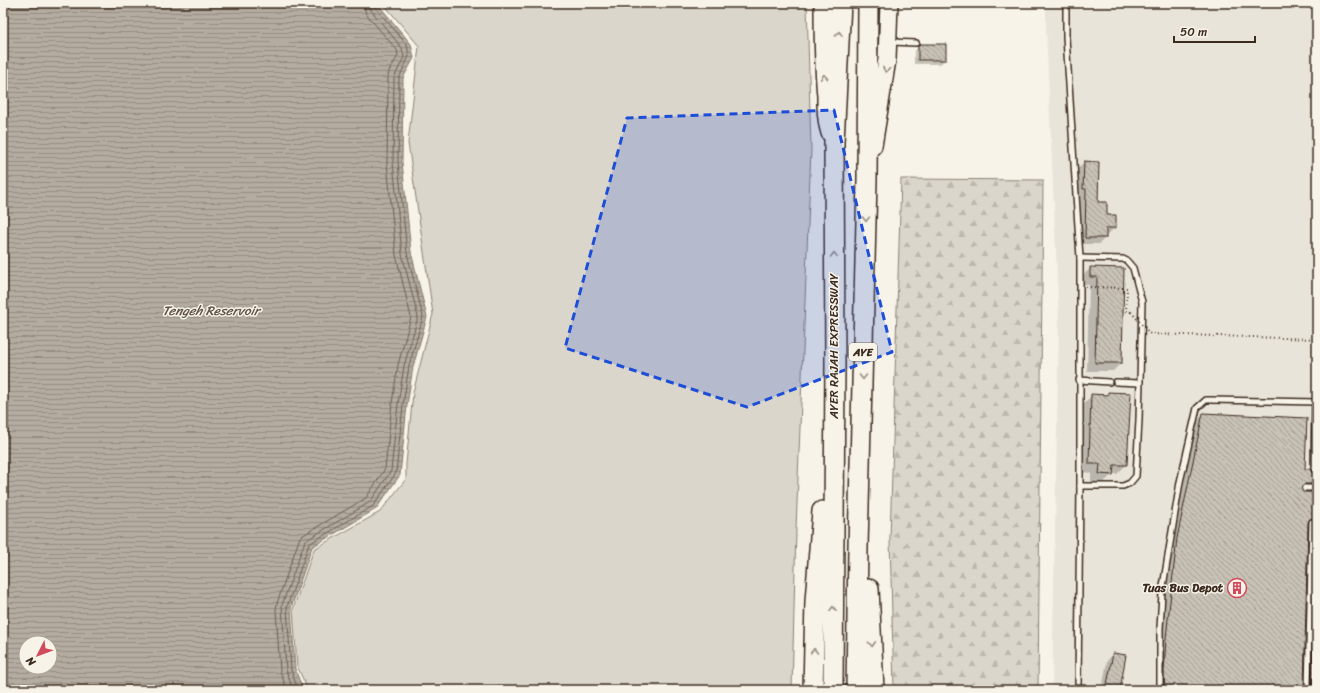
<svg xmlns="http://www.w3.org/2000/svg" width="1320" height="693" viewBox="0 0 1320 693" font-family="Sriracha,sans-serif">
  <defs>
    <pattern id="forest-firs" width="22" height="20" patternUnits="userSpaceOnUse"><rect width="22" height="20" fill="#dbd6cb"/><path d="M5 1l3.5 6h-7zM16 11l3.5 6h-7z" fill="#bdb8ae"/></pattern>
    <pattern id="water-rules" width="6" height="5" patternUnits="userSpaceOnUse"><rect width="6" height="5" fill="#b4aca0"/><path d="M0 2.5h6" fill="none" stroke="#948c82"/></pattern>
    <pattern id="building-back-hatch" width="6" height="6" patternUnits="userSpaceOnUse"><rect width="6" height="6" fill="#c8c1b6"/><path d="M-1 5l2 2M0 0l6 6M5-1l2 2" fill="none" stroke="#a49d93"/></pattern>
  </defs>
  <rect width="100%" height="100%" fill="#f7f3e8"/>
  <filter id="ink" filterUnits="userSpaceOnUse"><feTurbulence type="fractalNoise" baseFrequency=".025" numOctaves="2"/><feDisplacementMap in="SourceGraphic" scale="8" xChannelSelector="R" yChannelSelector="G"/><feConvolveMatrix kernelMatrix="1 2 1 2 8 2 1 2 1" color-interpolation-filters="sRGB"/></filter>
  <g filter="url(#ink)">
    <path fill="#e9e4d9" d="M1046 3H1317V690H1052L1059 320 1046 28Z"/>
    <path fill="#dbd6cb" stroke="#8b8074" d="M383 3H807L811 149 796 529 792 690H308L297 666 293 609 314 549 380 512 406 479V464L413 393 433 314 408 143 419 46Z"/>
    <path fill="url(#forest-firs)" stroke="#8b8074" d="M901 179 1043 180 1038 690H894L890 539Z"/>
    <path fill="url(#water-rules)" stroke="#84786c" fill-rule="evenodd" d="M3 3H377L411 44 414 58 403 78 402 162 411 252 427 317 413 367 407 405 400 475 376 509 312 547 291 608 295 669 303 690H3ZM26 643H50V667H26Z"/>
    <g fill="#0003" fill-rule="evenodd">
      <path d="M920 45 945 60 940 64H914V52Z"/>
      <path d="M1084 162 1097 202 1115 228 1108 234H1105V238L1099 244H1079L1080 195H1077L1078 168Z"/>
      <path d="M1091 268 1123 269 1121 363 1113 371H1087L1089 285 1082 284V276Z"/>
      <path d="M1109 393 1126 465 1117 474H1113L1103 483H1091V473L1080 472 1083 404 1092 395 1106 396ZM1119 464V466L1109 465Z"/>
      <path d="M1203 414 1304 480H1314L1317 426V690H1306L1310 529 1307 526 1303 690H1158L1160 645 1171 545 1197 421ZM1300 490H1310L1313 493H1304Z"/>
      <path d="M1113 654 1119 690H1102L1107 661Z"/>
      <path d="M499 684 518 690H493Z"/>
    </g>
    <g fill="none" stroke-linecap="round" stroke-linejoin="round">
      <g stroke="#6b5e52" stroke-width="1">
        <path d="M287 690 280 671 276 610 277 603 300 537 366 498 385 469 392 403 398 365 411 317 396 255 387 163 388 77 389 71 398 56 397 50 366 14 363 3"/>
        <path d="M293 690 286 670 282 605 305 541 370 502 391 471 398 404 404 366 418 317 402 254 393 162 394 78 404 57 402 48 371 10 369 3"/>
        <path d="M298 690 291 670 287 607 309 544 373 506 396 473 403 405 409 366 423 317 407 253 398 162 399 78 409 56 407 45 375 7 374 3"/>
      </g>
    </g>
    <g fill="url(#building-back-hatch)" stroke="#3b2a1e">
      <path d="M920 44H946V60H918V46Z"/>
      <path d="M1084 161 1099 162 1098 202H1107V215H1116V228H1106V238H1085L1086 189H1083Z"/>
      <path d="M1090 267 1124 268 1122 363H1095L1097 277H1090Z"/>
      <path d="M1108 392 1131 393 1127 465H1114L1113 475 1099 474 1100 464H1089L1091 394 1108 395Z"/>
      <path d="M1203 413 1307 418 1305 469H1310L1314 473 1317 472V484H1305L1301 488 1303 492H1317V690H1312L1316 522 1314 519 1312 518 1308 522 1304 690H1165L1164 672 1166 638 1177 538Z"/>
      <path d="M1113 653 1126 655 1120 690H1106Z"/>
    </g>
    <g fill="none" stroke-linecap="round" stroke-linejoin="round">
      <g stroke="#3b2a1e" stroke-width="8">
        <g id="service">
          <path d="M1066 3V37L1080 258V486L1078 690"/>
          <path d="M891 42 916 43"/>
          <path d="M1080 258 1123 259 1127 261 1133 268 1142 302 1139 420 1136 476 1130 483 1123 486H1080"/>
          <path d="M1079 380 1109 382"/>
          <path d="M1116 382 1139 383"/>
          <path d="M1314 469 1315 402"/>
          <path d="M1160 690V628L1162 593 1180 482 1197 408 1206 400H1211L1317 402"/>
          <path d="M1308 690 1312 522"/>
        </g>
      </g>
      <g stroke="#3b2a1e" stroke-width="20">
        <g id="primary">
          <path d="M823 3C823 34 823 65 826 96 826 109 826 121 830 133"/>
          <path d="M873 146 887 60 889 3"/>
        </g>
      </g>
      <g stroke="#3b2a1e" stroke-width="22">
        <g id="motorway">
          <path d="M869 589 874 690"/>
          <path d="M813 690 815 601 822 511"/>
          <path d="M833 690 835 364 834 142 841 3"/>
          <path d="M856 690 858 547 867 180 868 3"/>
        </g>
      </g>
      <path stroke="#3b2a1e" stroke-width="2" stroke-dasharray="1 3" stroke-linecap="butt" d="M1086 287 1127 288 1126 311 1131 312"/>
      <use href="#service" stroke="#f7f3e8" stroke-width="5"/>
      <use href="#primary" stroke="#f7f3e8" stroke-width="17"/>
      <use href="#motorway" stroke="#f7f3e8" stroke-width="19"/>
      <g stroke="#3b2a1e" stroke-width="8" stroke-linecap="butt">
        <path id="service-bridge" d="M1305 488H1317"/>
      </g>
      <path stroke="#3b2a1e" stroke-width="2" stroke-dasharray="1 3" stroke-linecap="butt" d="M1131 312 1150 334 1317 339"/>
      <use href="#service-bridge" stroke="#f7f3e8" stroke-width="5"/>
    </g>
    <defs><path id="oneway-chevron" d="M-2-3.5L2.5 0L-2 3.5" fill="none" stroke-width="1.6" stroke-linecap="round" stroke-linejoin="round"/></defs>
    <g stroke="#998e83">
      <use href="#oneway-chevron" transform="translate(839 34) rotate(-87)"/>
      <use href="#oneway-chevron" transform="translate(886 70) rotate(100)"/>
      <use href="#oneway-chevron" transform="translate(824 77) rotate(-94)"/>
      <use href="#oneway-chevron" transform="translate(866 219) rotate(91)"/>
      <use href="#oneway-chevron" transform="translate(834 255) rotate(-90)"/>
      <use href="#oneway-chevron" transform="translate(863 377) rotate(91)"/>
      <use href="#oneway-chevron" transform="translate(833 609) rotate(-90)"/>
      <use href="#oneway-chevron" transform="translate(872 644) rotate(87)"/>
      <use href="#oneway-chevron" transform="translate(814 651) rotate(-89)"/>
    </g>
  </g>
  <path fill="#1d4ed8" fill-opacity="0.2" stroke="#1d4ed8" stroke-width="3" stroke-dasharray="8 5" stroke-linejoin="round" d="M834 110 892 352 747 407 565 348 627 118Z"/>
  <defs>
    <g id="building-ring" transform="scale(1)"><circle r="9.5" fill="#f7f3e8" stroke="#d1495b" stroke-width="1.5"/><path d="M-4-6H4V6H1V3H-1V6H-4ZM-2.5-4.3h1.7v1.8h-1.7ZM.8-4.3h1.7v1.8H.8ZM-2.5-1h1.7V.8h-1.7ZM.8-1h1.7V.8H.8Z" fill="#d1495b"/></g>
  </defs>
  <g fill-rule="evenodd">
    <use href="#building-ring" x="1237" y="588"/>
  </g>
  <g text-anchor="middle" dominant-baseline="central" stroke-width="3" stroke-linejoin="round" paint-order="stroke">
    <rect fill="#f7f3e8" stroke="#73665b" stroke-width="1" x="849" y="343" width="28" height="18" rx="3"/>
    <g font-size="11" font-weight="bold" fill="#3b2a1e">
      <text x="863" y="352">AYE</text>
    </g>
    <g font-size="12" fill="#3b2a1e" stroke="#f7f3e8">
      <text transform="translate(834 346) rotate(-90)">AYER RAJAH EXPRESSWAY</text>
    </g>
    <g font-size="12" font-weight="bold" fill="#3b2a1e" stroke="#f7f3e8" text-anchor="end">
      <text x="1223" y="588">Tuas Bus Depot</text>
    </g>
    <g font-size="13" font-style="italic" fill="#5f5145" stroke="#f7f3e8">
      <text x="211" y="310">Tengeh Reservoir</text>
    </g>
  </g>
  <rect width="1320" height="693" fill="none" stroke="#f7f3e8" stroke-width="16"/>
  <rect x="8" y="8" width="1304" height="677" fill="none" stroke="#3b2a1e" stroke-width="1.5" filter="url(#ink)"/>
  <g transform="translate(38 655) rotate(228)"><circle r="19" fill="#f7f3e8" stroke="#aca397"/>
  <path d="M0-3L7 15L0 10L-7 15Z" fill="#d1495b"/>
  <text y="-6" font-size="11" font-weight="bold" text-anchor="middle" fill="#3b2a1e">N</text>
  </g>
  <path d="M1174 36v6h81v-6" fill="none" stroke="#3b2a1e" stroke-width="2"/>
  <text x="1180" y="36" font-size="12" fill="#3b2a1e" stroke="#f7f3e8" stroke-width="3" paint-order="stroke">50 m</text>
</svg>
